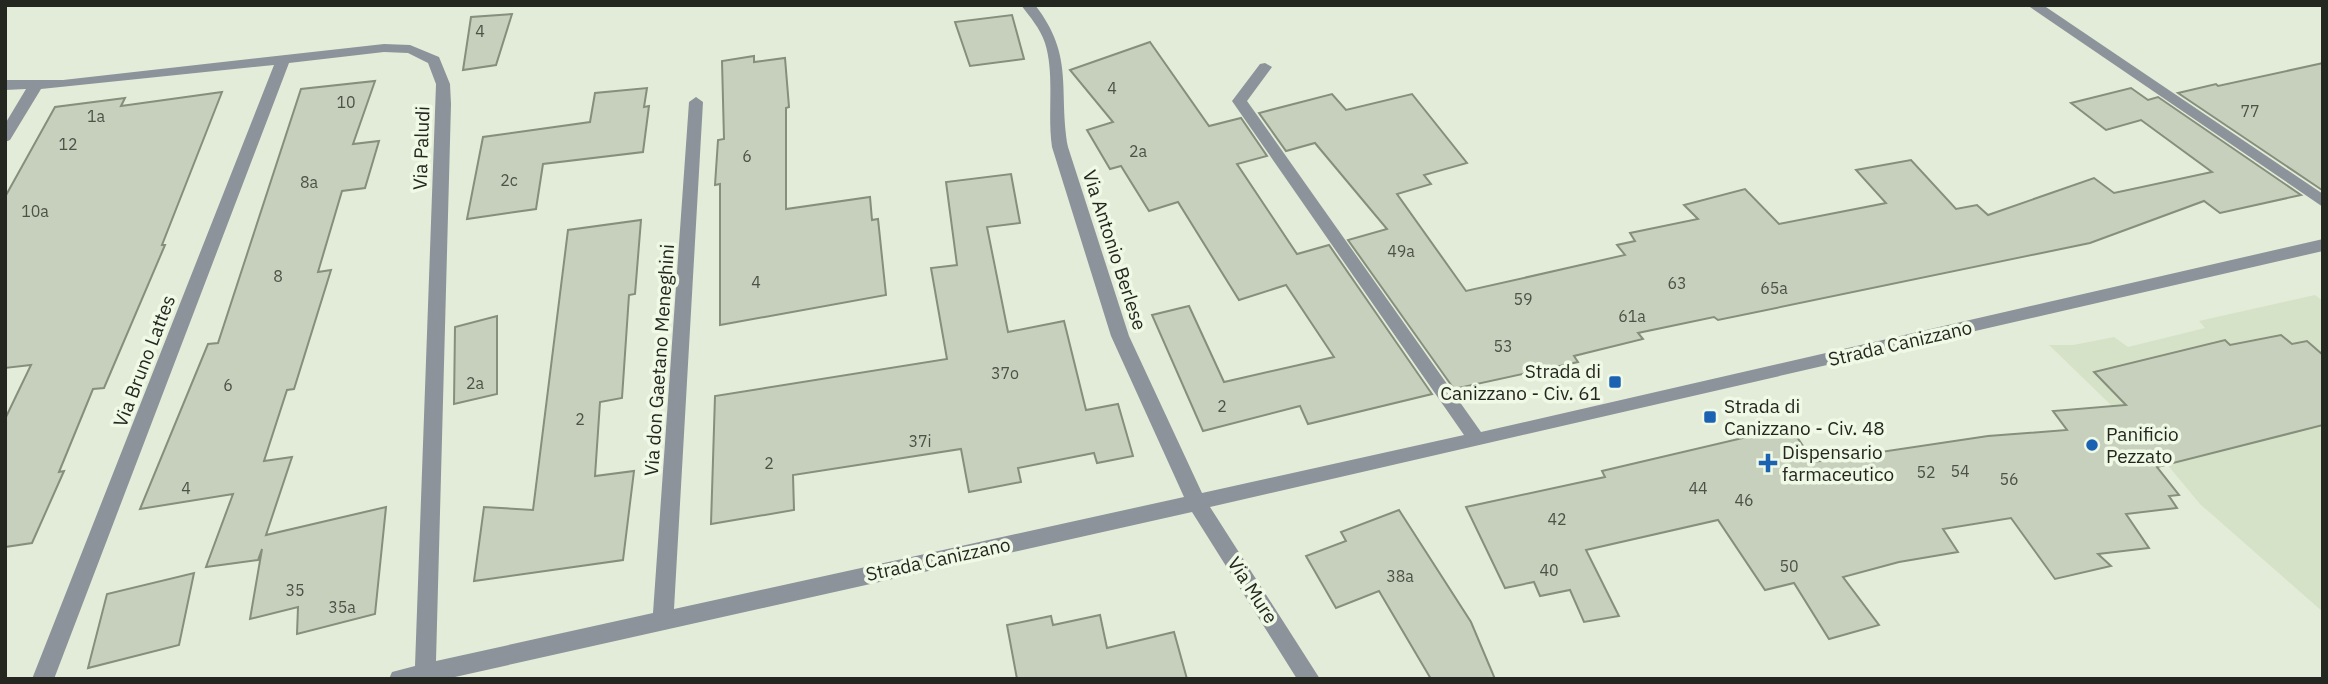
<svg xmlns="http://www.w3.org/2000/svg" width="2328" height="684" viewBox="0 0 2328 684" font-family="'IBM Plex Sans',sans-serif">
  <rect width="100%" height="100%" fill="#e3ecd8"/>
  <path fill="#d6e2c7" d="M2315 295 2323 301V612L2200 504 2146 439 2049 345H2073L2114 337 2128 347 2205 328 2199 321Z"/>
  <g fill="#c7d0bc" stroke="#868e7c" stroke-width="2">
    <path d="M512 14 496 65 463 70 471 17Z"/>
    <path d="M1012 15 1024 59 970 66 955 22Z"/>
    <path d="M1150 42 1209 126 1241 118 1267 156 1237 164 1297 254 1329 245 1432 394 1308 424 1300 406 1203 431 1152 315 1189 306 1224 382 1334 357 1286 285 1239 300 1178 202 1149 211 1121 166 1110 169 1087 130 1113 122 1070 70Z"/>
    <path d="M754 56V62L785 58 789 107 786 108V209L870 197 872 220 878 219 886 295 720 325V184L715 185 718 140 724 139 722 61Z"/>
    <path d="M2323 63 2322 190 2178 93 2216 84 2218 86Z"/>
    <path d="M375 81 353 144 379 141 365 188 342 191 318 272 331 270 294 389 287 390 264 461 292 457 266 535 386 507 375 614 297 634 298 607 250 619 262 549 258 560 206 567 233 494 140 509 208 344 218 343 301 89Z"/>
    <path d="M647 88 644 107 649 106 643 152 543 164 536 209 467 219 483 137 590 122 595 93Z"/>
    <path d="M2131 88 2148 100 2158 97 2301 195 2220 213 2204 201 2090 243 1718 320 1714 317 1638 333 1643 339 1574 356 1578 362 1454 389 1348 240 1387 229 1315 143 1286 151 1259 113 1332 94 1346 110 1412 94 1467 163 1424 175 1431 184 1397 194 1466 291 1625 255 1617 245 1635 241 1630 233 1698 219 1684 205 1745 189 1779 224 1886 203 1856 170 1911 160 1956 209 1977 205 1988 215 2094 178 2114 193 2212 172 2141 120 2106 130 2071 103Z"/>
    <path d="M222 92 162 245H165L104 388 93 389 59 472 64 471 32 543 5 547V419L31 365 5 368V197L55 107 125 98 121 106Z"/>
    <path d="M1011 174 1020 223 987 227 1008 332 1064 321 1086 410 1118 404 1133 456 1097 463 1094 453 1018 468 1021 482 969 492 961 449 793 475 794 510 711 524 715 396 947 359 931 268 957 265 946 182Z"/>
    <path d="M641 220 635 294 629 295 622 398 600 402 595 476 634 471 623 560 474 581 484 507 533 510 568 230Z"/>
    <path d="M497 316V394L454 404 455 327Z"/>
    <path d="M2281 335 2292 344 2307 341 2323 355V425L2157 467 2179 495 2169 496 2177 508 2126 514 2149 548 2098 554 2111 566 2055 579 2011 518 1943 529 1958 552 1899 562 1843 577 1879 625 1829 639 1794 583 1765 590 1718 520 1586 550 1619 616 1584 622 1570 590 1540 596 1534 582 1505 588 1466 507 1605 477 1602 471 1790 427 1814 462 1988 436 2067 430 2053 411 2126 405 2094 372 2225 340 2230 345Z"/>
    <path d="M1399 510 1471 622 1495 679H1431L1379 591 1336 608 1306 556 1346 541 1341 532Z"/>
    <path d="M194 573 179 645 88 668 107 594Z"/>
    <path d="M1100 615 1107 648 1174 632 1187 679H1017L1007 625 1051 616 1053 625Z"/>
  </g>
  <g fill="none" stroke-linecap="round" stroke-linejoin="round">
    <g fill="#8d939a" fill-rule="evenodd">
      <path d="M1021 5H1035C1075 56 1058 90 1068 147L1129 336 1202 493 1464 435 1232 101 1260 64 1265 63 1272 67 1247 101 1481 432 2323 239V251L1210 507 1320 679H1297L1192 512 446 679H389L392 672 415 666 436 84 428 63 408 53 384 52 289 63 54 679H32L274 65 41 89 10 140 5 142V124L26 89 5 90V80H63L384 44 410 45 439 57 450 84 451 104 436 661 653 613 689 102 696 97 703 102 674 609 1184 497 1111 336 1052 147C1047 113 1055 75 1045 43 1040 28 1030 17 1021 5Z"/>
      <path d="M2027 5H2043L2323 194V207Z"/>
    </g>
  </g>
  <g fill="#1b62b2" stroke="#f0f9e5" stroke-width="2.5">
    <rect x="1608" y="375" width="14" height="14" rx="3.5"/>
    <rect x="1703" y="410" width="14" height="14" rx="3.5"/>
    <circle cx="2092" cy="445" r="7"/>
    <path d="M1764.5 452.5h7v7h7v7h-7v7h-7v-7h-7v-7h7z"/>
  </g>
  <g text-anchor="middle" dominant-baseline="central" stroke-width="7" stroke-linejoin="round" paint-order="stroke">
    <g font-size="16" fill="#4d5147">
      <text x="480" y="31">4</text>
      <text x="1112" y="88">4</text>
      <text x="346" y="102">10</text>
      <text x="2250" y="111">77</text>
      <text x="96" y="116">1a</text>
      <text x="68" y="144">12</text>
      <text x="1138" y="151">2a</text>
      <text x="747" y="156">6</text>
      <text x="509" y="180">2c</text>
      <text x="309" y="182">8a</text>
      <text x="35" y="211">10a</text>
      <text x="1401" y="251">49a</text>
      <text x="278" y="276">8</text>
      <text x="756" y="282">4</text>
      <text x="1677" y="283">63</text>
      <text x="1774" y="288">65a</text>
      <text x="1523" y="299">59</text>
      <text x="1632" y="316">61a</text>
      <text x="1503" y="346">53</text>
      <text x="1005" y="373">37o</text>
      <text x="475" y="383">2a</text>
      <text x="228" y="385">6</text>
      <text x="1222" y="406">2</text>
      <text x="580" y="419">2</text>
      <text x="920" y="441">37i</text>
      <text x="769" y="463">2</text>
      <text x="1960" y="471">54</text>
      <text x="1926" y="472">52</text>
      <text x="2009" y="479">56</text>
      <text x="186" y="488">4</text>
      <text x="1698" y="488">44</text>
      <text x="1744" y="500">46</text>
      <text x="1557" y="519">42</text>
      <text x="1789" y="566">50</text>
      <text x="1549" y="570">40</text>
      <text x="1400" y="576">38a</text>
      <text x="295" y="590">35</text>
      <text x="342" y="607">35a</text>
    </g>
    <g font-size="19" fill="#242720" stroke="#f0f9e5">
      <text transform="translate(421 148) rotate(-88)">Via Paludi</text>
      <text transform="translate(1115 250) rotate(72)">Via Antonio Berlese</text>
      <text transform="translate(1900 343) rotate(-13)">Strada Canizzano</text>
      <text transform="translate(659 360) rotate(-86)">Via don Gaetano Meneghini</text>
      <text transform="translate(144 361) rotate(-69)">Via Bruno Lattes</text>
      <text transform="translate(938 559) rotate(-12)">Strada Canizzano</text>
      <text transform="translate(1253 590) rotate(57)">Via Mure</text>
    </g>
    <g font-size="19" fill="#242720" stroke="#f0f9e5" text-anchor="start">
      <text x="1601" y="371" text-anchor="end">Strada di<tspan x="1601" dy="22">Canizzano - Civ. 61</tspan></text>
      <text x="1724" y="406">Strada di<tspan x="1724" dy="22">Canizzano - Civ. 48</tspan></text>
      <text x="2106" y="434">Panificio<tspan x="2106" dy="22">Pezzato</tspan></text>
      <text x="1782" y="452">Dispensario<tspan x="1782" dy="22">farmaceutico</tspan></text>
    </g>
  </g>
  <rect width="2328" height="684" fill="none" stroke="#242720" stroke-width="14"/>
</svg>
